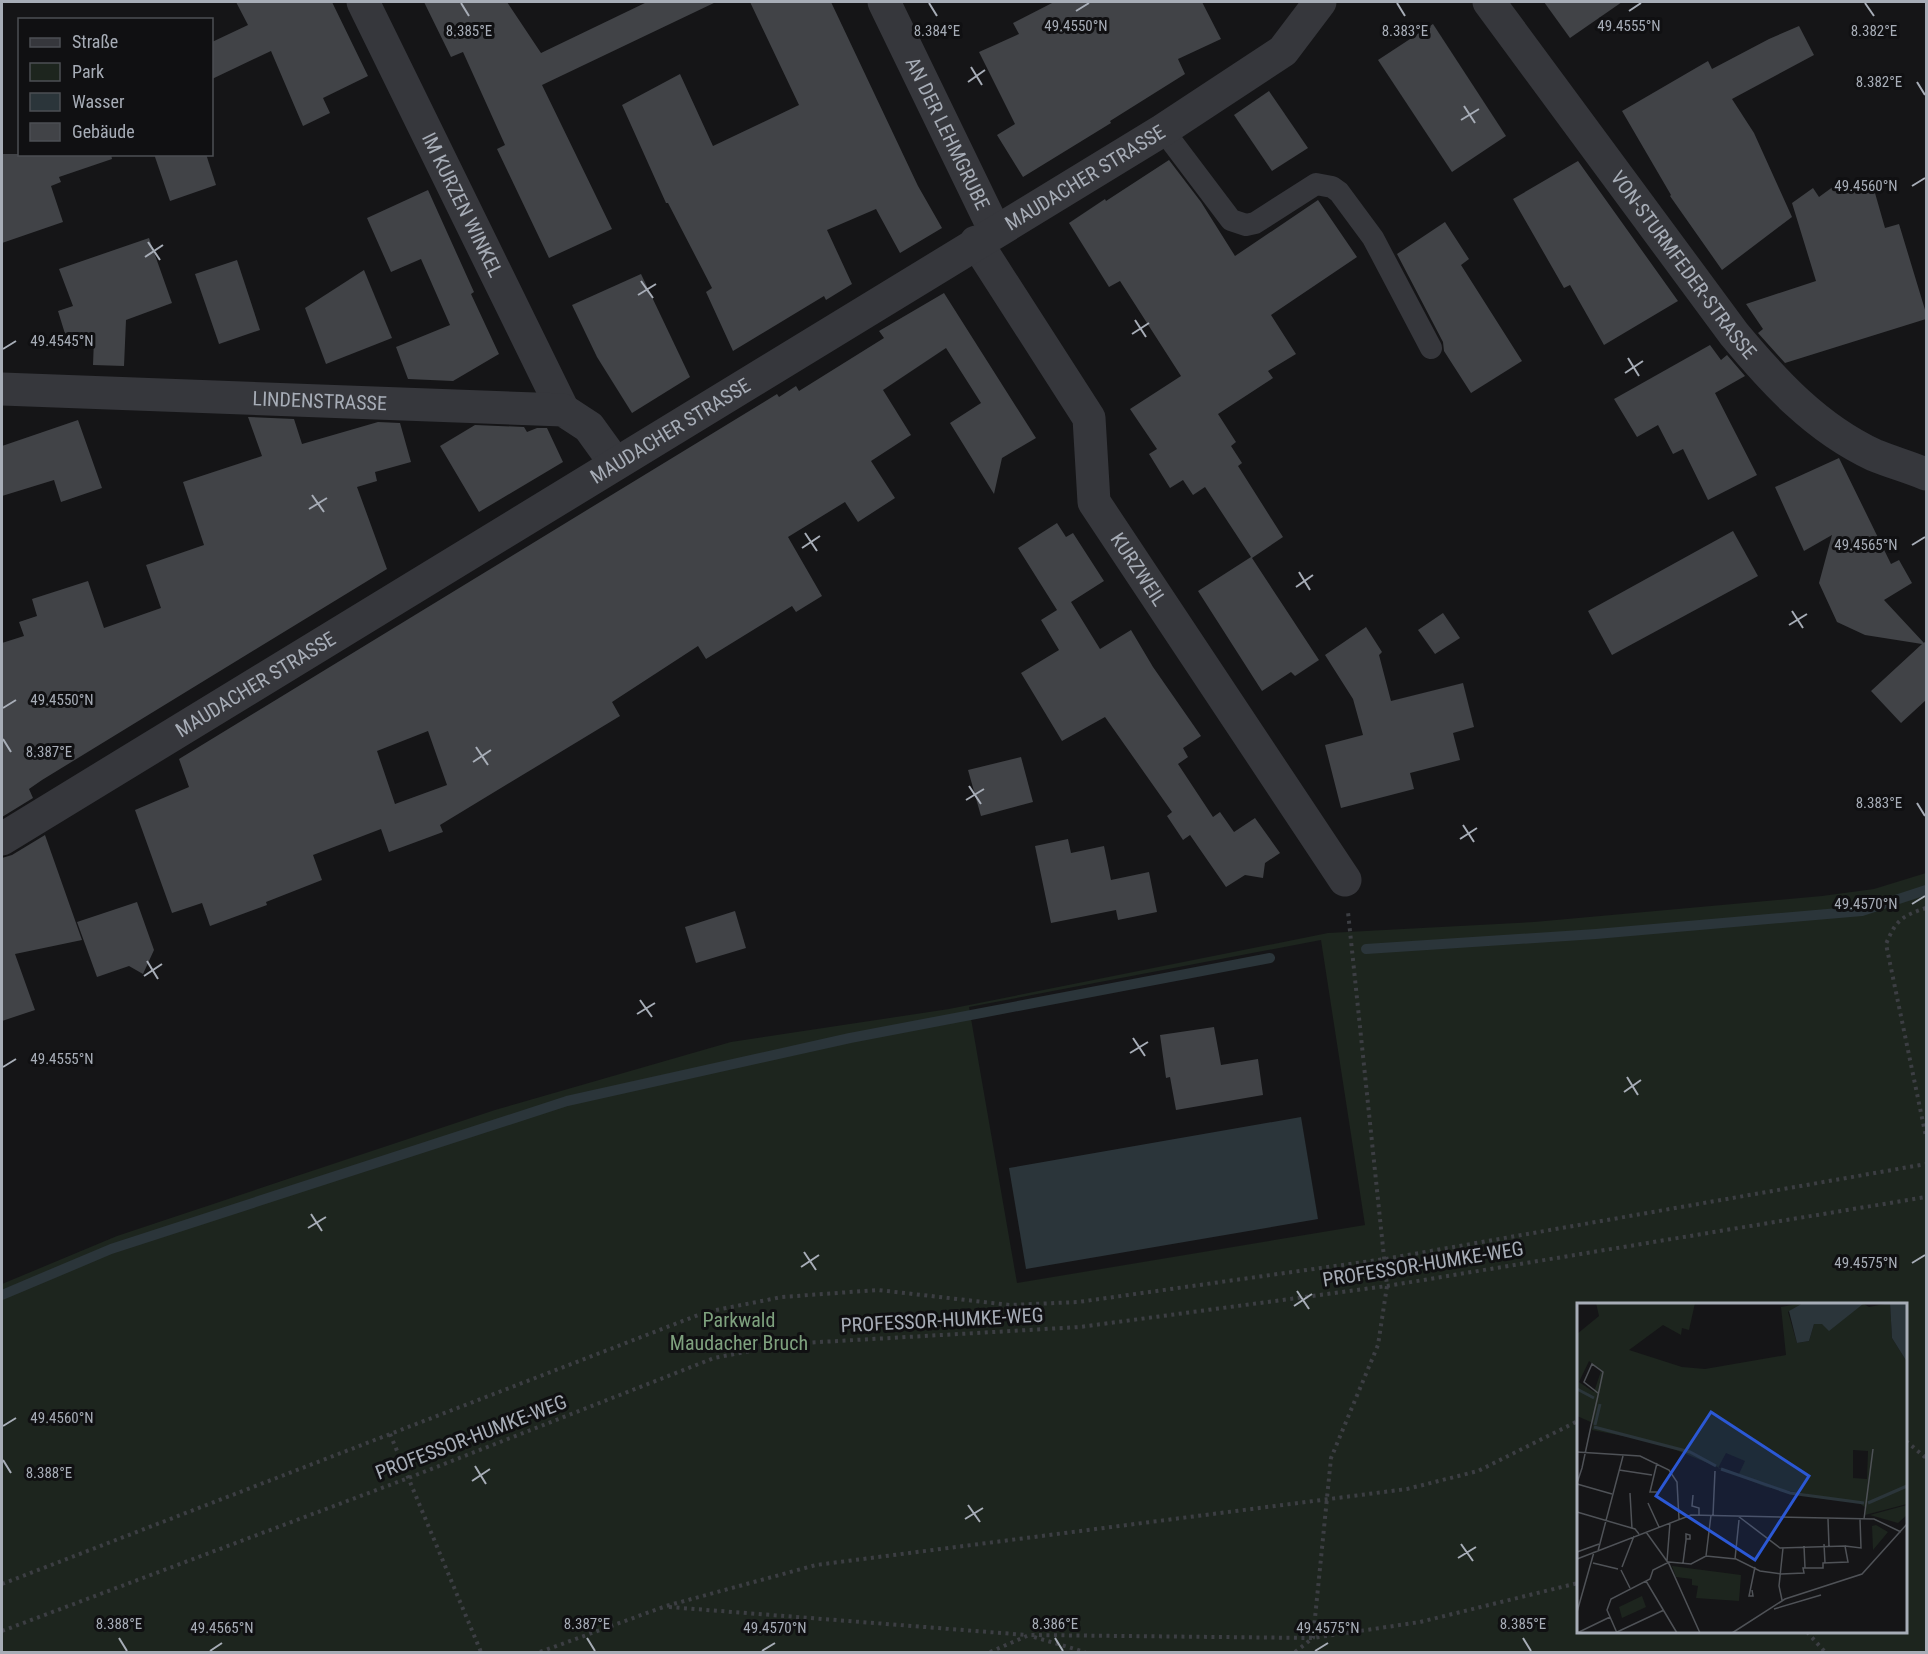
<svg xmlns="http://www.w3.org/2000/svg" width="1928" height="1654" viewBox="0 0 1928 1654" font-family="'Roboto Condensed',sans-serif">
  <rect width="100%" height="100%" fill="#151517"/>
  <path fill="#1d251e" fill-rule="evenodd" d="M1926 873V1652H2V1284L117 1236 495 1110 731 1042 949 1009 1328 933 1534 922 1822 896 1874 889ZM1321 940 1365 1225 1017 1283 969 1007ZM1578 1304H1906V1632H1578Z"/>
  <path fill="#2b353a" d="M1301 1117 1318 1219 1026 1269 1009 1168Z"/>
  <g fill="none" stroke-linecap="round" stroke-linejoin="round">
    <g stroke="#2b353a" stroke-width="10">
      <path d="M1366 949 1596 934 1862 911 1926 890"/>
      <path d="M2 1295 111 1249 567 1101 850 1038 1270 958"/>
    </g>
  </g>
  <g fill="#414347" fill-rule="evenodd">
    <path d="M236 2H332L368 76 323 98 330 113 303 126 271 51 212 79V42L248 25Z"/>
    <path d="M424 2H507L541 53 647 2H716L542 85 612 229 549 258 497 149 505 145 463 52 451 57Z"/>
    <path d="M750 2H831L918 186 942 228 900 253 876 209 827 230 852 284 826 300 824 296 733 351 706 292 712 288 668 203H666L622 105 680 74 713 146 799 105Z"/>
    <path d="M1054 2H1202L1221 39 1178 59 1185 74 1110 121 1111 123 1023 177 997 135 1015 124 979 52 1019 34 1013 23Z"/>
    <path d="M1544 2H1622L1570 38Z"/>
    <path d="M1433 24 1506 136 1452 172 1378 60Z"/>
    <path d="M1799 26 1814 55 1732 99 1754 133 1792 217 1722 270 1670 196 1671 195 1622 111 1708 61 1712 69 1769 39Z"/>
    <path d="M1269 91 1308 148 1272 171 1234 115Z"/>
    <path d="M2 154H111L112 159 59 177 61 182 51 186 63 222 2 243Z"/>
    <path d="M154 154H206L216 185 170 201Z"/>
    <path d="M1169 160 1201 202 1235 256 1318 200 1357 257 1271 315 1296 354 1268 371 1273 378 1218 414 1236 442 1231 446 1242 463 1238 466 1283 537 1252 558 1319 660 1295 676 1291 672 1262 691 1198 591 1251 557 1205 487 1193 495 1183 480 1170 488 1149 454 1157 449 1130 409 1181 376 1120 281 1109 287 1069 223 1105 199 1106 201Z"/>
    <path d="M1578 161 1678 301 1604 345 1570 285 1564 288 1513 199Z"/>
    <path d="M1845 178 1849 193 1873 186 1885 228 1899 224 1926 313V319L1785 363 1758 333 1763 329 1746 304 1816 281 1792 203 1813 188 1819 197Z"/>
    <path d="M428 190 474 292 471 294 499 354 453 381 408 379 396 347 450 325 421 259 391 272 367 218Z"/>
    <path d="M1445 222 1469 259 1461 265 1522 361 1471 393 1444 351 1443 342 1397 254Z"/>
    <path d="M149 238 172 303 126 320 124 366 93 365 94 339 66 337 58 311 73 306 59 269Z"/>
    <path d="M237 260 260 330 219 344 195 274Z"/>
    <path d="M364 270 392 338 326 364 305 308Z"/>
    <path d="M641 274 690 377 632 413 597 357 572 305Z"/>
    <path d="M944 293 1036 438 1002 458 994 494 950 423 981 403 946 348 883 390 911 435 871 461 895 498 858 522 845 502 788 537 822 596 796 612 792 606 706 659 698 646 612 702 620 716 440 825 443 832 389 852 381 829 313 855 322 880 266 902 267 905 210 926 202 903 172 913 135 810 189 787 179 759 777 394 779 397 796 386 799 391 884 338 879 331ZM428 731 447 785 395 804 377 751Z"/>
    <path d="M1710 345 1721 360 1727 355 1745 376 1715 393 1757 475 1708 500 1683 449 1673 454 1658 425 1637 437 1614 399Z"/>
    <path d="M248 417 294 419 302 444 378 422 400 423 411 462 375 472 377 481 357 487 387 569 42 780 29 789 33 798 2 817V643L24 636 19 622 37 616 32 599 88 581 104 628 161 608 146 565 204 545 183 482 262 456Z"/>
    <path d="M78 420 102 488 61 502 54 480 2 496V446Z"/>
    <path d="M475 425 524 427 527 432 537 428H547L563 462 479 512 440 446Z"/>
    <path d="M1839 458 1891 564 1899 560 1912 583 1884 600 1924 643 1926 640V700L1901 723 1871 691 1922 644 1865 635 1837 622 1819 583 1832 535 1804 551 1775 487Z"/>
    <path d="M1057 523 1066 537 1073 533 1104 581 1071 602 1100 649 1131 630 1153 667 1201 736 1183 748 1188 757 1178 764 1213 817 1220 812 1234 832 1255 818 1280 853 1265 863 1263 878 1245 875 1226 887 1190 835 1183 840 1167 816 1172 812 1105 717 1062 741 1021 673 1059 650 1041 620 1057 610 1018 548Z"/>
    <path d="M1733 531 1758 576 1612 655 1588 611Z"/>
    <path d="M1443 613 1460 638 1435 654 1418 630Z"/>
    <path d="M1366 627 1382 652 1379 655 1391 701 1463 683 1474 727 1453 733 1460 760 1410 773 1414 789 1341 808 1325 745 1363 735 1353 699 1325 655Z"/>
    <path d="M1021 757 1033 802 981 816 968 770Z"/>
    <path d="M45 835 82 940 15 954 35 1010 2 1021V858L12 855Z"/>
    <path d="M1068 839 1071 853 1104 846 1111 880 1149 872 1157 912 1118 920 1116 910 1051 923 1035 846Z"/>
    <path d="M137 902 154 950 143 974 129 966 97 977 77 922Z"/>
    <path d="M735 911 746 948 696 963 685 927Z"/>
    <path d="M1214 1027 1221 1065 1258 1059 1263 1095 1176 1110 1170 1077 1166 1078 1160 1035Z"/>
  </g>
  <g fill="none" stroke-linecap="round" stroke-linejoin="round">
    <g stroke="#3c3e43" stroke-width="4" stroke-dasharray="3 4.5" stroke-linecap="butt">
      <path d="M1926 908C1902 916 1896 920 1886 944L1926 1137"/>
      <path d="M390 1434 481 1652"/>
      <path d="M1906 1441 1926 1458"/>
      <path d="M2 1584 706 1312 782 1297 878 1290 1010 1305 1078 1302 1385 1259 1926 1164"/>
      <path d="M669 1607 1027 1635"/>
      <path d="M2 1631 411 1477 714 1358 786 1344 1080 1327 1387 1286 1926 1197"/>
      <path d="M1807 1632 1825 1652"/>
      <path d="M1034 1637 1085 1652"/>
      <path d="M540 1652 666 1606 816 1565 1407 1489 1478 1471 1578 1421"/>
      <path d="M990 1652 1029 1635 1313 1638 1420 1622 1578 1583"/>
      <path d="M1295 1652 1313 1638 1331 1458 1378 1345 1387 1286 1348 912"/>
    </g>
    <path stroke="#36373c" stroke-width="22" d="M1163 130 1231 220 1246 225 1255 223 1316 184 1332 187 1339 192 1373 238 1431 348"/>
    <g stroke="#36373c" stroke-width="33">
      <path id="s1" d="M363 2 563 410"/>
      <path id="s2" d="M884 2 995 231"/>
      <path id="s3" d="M1489 2 1734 334C1774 382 1816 428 1874 455 1891 462 1909 467 1926 474"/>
      <path id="s4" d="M976 242 1089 418 1094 502 1345 880"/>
      <path id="s5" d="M2 389 563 410 589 427 615 463"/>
    </g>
    <path stroke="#36373c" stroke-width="33" id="s6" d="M2 839 1163 130 1283 51 1320 2"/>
  </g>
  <path fill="none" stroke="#a7adb7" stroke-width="2" d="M461 3 469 16M929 3 937 16M1397 3 1405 16M1865 3 1874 16M1076 11 1089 3M1629 11 1641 3M971 67 982 85M968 82 985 70M1917 82 1925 95M1464 106 1475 123M1461 120 1479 109M1912 186 1925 178M148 242 160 260M145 257 163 245M641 281 653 298M638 295 656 284M1135 320 1146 337M1132 334 1149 323M3 349 16 341M1628 358 1639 376M1625 373 1643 361M312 495 324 512M309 509 327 498M805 533 817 551M1912 545 1925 537M802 548 820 536M1299 572 1310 590M1296 587 1313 575M1792 611 1803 628M1789 625 1807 614M3 708 16 700M3 739 11 752M476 747 488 765M473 762 491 750M969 786 981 804M966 800 984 789M1917 803 1925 816M1463 825 1474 842M1460 839 1477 828M1912 904 1925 896M147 961 158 979M144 976 162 964M640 1000 652 1017M637 1014 655 1003M1133 1038 1145 1056M1130 1053 1148 1042M3 1067 16 1059M1627 1077 1638 1095M1624 1092 1641 1080M311 1214 322 1231M308 1228 326 1217M804 1252 816 1270M1912 1263 1925 1255M801 1267 819 1255M1297 1291 1309 1309M1294 1306 1312 1294M3 1426 16 1418M3 1460 11 1473M475 1466 486 1484M472 1481 490 1469M968 1505 980 1522M965 1519 983 1508M1461 1544 1473 1561M1458 1558 1476 1547M119 1638 127 1651M587 1638 595 1651M1055 1638 1063 1651M1523 1638 1531 1651M210 1651 222 1643M762 1651 775 1643M1315 1651 1328 1643"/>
  <g text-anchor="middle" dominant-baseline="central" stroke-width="6" stroke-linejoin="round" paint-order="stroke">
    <g font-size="20" fill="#a7adb7" stroke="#101012">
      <text stroke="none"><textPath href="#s2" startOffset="146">AN DER LEHMGRUBE</textPath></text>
      <text stroke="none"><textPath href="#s6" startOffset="1269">MAUDACHER STRASSE</textPath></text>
      <text stroke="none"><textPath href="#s1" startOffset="226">IM KURZEN WINKEL</textPath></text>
      <text stroke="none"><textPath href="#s3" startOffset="327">VON-STURMFEDER-STRASSE</textPath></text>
      <text stroke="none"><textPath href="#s5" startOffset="318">LINDENSTRASSE</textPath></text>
      <text stroke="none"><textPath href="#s6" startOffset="783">MAUDACHER STRASSE</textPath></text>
      <text stroke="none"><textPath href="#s4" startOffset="374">KURZWEIL</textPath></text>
      <text stroke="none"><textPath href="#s6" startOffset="297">MAUDACHER STRASSE</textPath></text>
      <text transform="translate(1423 1264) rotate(-9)">PROFESSOR-HUMKE-WEG</text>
      <text transform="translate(942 1320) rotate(-3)">PROFESSOR-HUMKE-WEG</text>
      <text transform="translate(471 1437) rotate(-21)">PROFESSOR-HUMKE-WEG</text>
    </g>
    <g font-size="20" fill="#7ea17e" stroke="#101012">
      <text x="739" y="1320">Parkwald<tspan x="739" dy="23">Maudacher Bruch</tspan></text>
    </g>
  </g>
  <g transform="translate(1577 1303)">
    <rect width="330" height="330" fill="#151517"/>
    <path d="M19 0H118L112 27 105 25 104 32 86 22 52 47 105 64 128 66 209 52 204 4 226 0 211 9 220 40 232 38 237 21 285 0 292 4 313 0 315 35 330 59V201L288 212 289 205 282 200 189 184 82 140 15 127 16 120 0 113V31L22 13ZM12 58 24 68 17 89 2 79ZM276 147 291 148 290 176 276 175ZM149 150 168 158 161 173 141 165ZM330 202V212L321 220 293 212ZM299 222 311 229 296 247 295 223ZM95 263 164 272 162 298 119 295 121 283 115 282V276L99 274ZM65 293 69 304 45 315 42 304Z" fill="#1d251e" fill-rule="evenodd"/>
    <path d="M226 0H285L286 1 252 28 245 21H237L232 38 220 40 212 8ZM313 0H330V59L315 35Z" fill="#2b353a"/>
    <path fill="none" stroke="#2b353a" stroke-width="3" d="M0 86 17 95M18 122 23 101M17 124 113 149 139 163M144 166 213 190 287 200M291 200 330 183"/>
    <path fill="none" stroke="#4f5257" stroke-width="1.5" d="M0 149 63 153 92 167 100 179 102 216M80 160 73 189H80M42 167 75 172M0 180 5 165 14 123 20 97 26 69 15 61 7 79 21 90M0 181 35 191M53 190 55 226M116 192 115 203 122 205V212M71 200 82 224M0 209 58 226 62 231M136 212 138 168M251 216 252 243M287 216 296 146M69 229 92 261 123 330M247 241 248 260M227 243 228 265M268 243 284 245 283 216M21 248 46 153M0 249 22 241M129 253 134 212M0 256 114 212 297 216 324 229M158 256 162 217M90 258 93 220M16 260 41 266M106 260 109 237V231L113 232V236H109M45 264 57 233M44 267 53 285M69 278 100 330M175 287 176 293H172L178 264M205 297 202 283 206 245M197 306 244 292M0 309 17 249M40 329 87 307M0 330 33 314M40 330 30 307 34 296 73 276 76 267 92 259 114 261 129 253 159 256 183 268 204 271 227 270 226 265H246V260L271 259 268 243 203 245 161 213M155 330 208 296 285 271 330 221"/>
    <path fill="#2b58d5" fill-opacity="0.15" stroke="#2b58d5" stroke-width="3" d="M134 109 232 173 178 257 79 193Z"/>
    <rect width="330" height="330" fill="none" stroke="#a7adb7" stroke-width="3"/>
  </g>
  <g font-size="15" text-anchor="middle" fill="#a7adb7" stroke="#101012" stroke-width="6" stroke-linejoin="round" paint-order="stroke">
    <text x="1076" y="31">49.4550°N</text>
    <text x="1629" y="31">49.4555°N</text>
    <text x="469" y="36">8.385°E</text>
    <text x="937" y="36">8.384°E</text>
    <text x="1405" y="36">8.383°E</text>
    <text x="1874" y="36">8.382°E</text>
    <text x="1879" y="87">8.382°E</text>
    <text x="1866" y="191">49.4560°N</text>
    <text x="62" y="346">49.4545°N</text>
    <text x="1866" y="550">49.4565°N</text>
    <text x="62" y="705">49.4550°N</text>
    <text x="49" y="757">8.387°E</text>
    <text x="1879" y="808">8.383°E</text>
    <text x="1866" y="909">49.4570°N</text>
    <text x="62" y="1064">49.4555°N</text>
    <text x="1866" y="1268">49.4575°N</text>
    <text x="62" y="1423">49.4560°N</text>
    <text x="49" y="1478">8.388°E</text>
    <text x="119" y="1629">8.388°E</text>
    <text x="587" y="1629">8.387°E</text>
    <text x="1055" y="1629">8.386°E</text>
    <text x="1523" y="1629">8.385°E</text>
    <text x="222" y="1633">49.4565°N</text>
    <text x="775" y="1633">49.4570°N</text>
    <text x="1328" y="1633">49.4575°N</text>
  </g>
  <rect width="1928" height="1654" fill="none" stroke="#a7adb7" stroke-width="6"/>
  <rect x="18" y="18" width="195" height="138" fill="#101012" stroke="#4c4f54" stroke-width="1.5"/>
  <rect x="30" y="38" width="30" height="9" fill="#36373c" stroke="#4c4f54" stroke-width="1.5"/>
  <text x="72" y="48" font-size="18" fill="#a7adb7">Straße</text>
  <rect x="30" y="63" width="30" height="18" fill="#1d251e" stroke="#4c4f54" stroke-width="1.5"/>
  <text x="72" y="78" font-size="18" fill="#a7adb7">Park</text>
  <rect x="30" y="93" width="30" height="18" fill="#2b353a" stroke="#4c4f54" stroke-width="1.5"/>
  <text x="72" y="108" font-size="18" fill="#a7adb7">Wasser</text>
  <rect x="30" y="123" width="30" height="18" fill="#414347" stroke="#4c4f54" stroke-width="1.5"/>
  <text x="72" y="138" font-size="18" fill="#a7adb7">Gebäude</text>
</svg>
